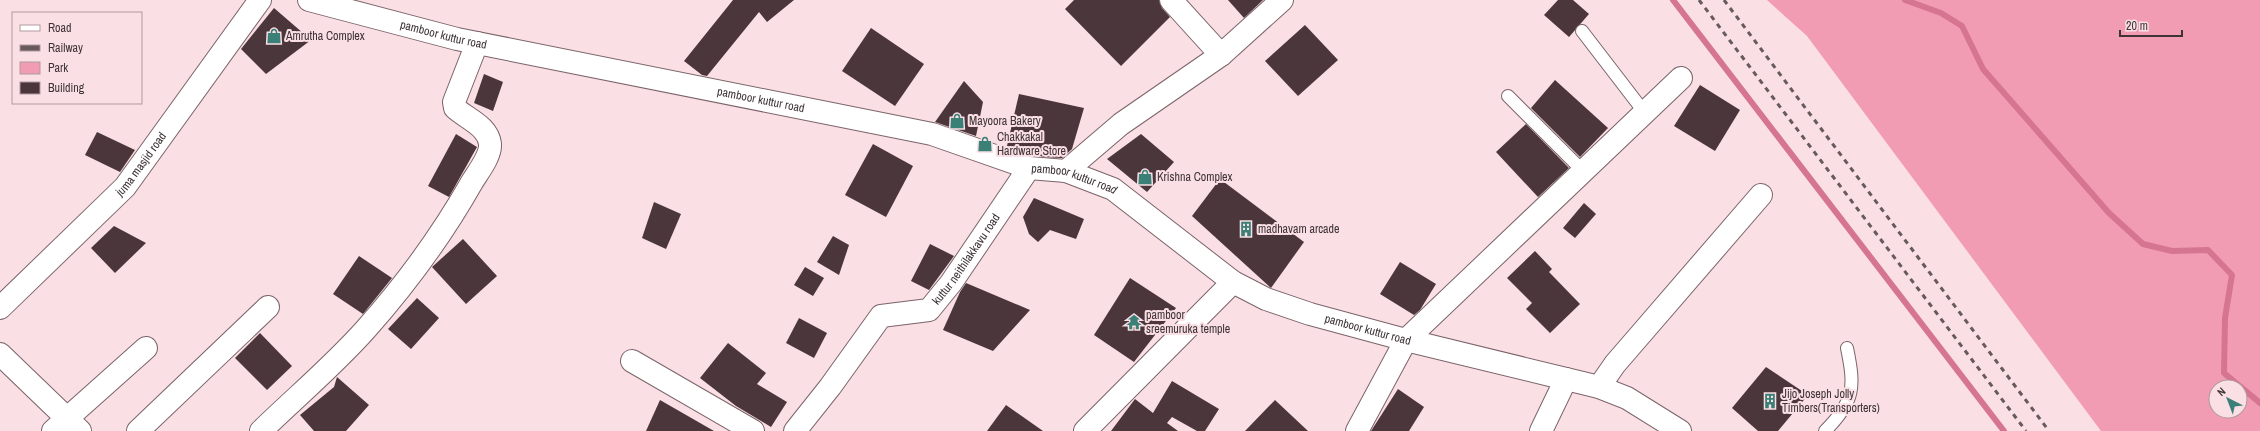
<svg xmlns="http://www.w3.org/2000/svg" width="2260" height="431" viewBox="0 0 2260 431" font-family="'Archivo Narrow',sans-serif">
  <rect width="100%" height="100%" fill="#fadfe5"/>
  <path fill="#f29cb3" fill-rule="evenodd" d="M1767 0H2260V431H2101L1807 36ZM2216 387H2240V411H2216Z"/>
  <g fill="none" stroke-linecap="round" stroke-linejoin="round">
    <g stroke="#d57591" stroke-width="6">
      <path d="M1673 0 2004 431"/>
      <path d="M1905 0 1941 13 1962 26 1983 69 2109 213 2143 244 2172 251 2208 250 2232 275 2225 318 2224 373 2260 403"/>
    </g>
  </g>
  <g fill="#4b363b">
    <path d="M733 0H794L767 22 759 12 707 76 702 75 684 61Z"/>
    <path d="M1074 0H1159L1162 8 1170 17 1121 66 1065 9Z"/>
    <path d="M1228 0H1263L1244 18Z"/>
    <path d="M1558 0H1573L1589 14 1569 37 1544 15Z"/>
    <path d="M274 8 311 40 266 74 241 49Z"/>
    <path d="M1305 25 1338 60 1298 96 1265 61Z"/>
    <path d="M871 28 924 64 895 106 842 71Z"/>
    <path d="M484 74 503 82 493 111 474 103Z"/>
    <path d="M1555 80 1608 128 1580 157 1531 108Z"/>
    <path d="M964 81 983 102 976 136 935 122Z"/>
    <path d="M1700 85 1740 110 1715 151 1674 126Z"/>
    <path d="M1019 94 1084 108 1072 149 1062 158 1044 157 1007 146Z"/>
    <path d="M1526 124 1569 168 1538 197 1496 152Z"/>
    <path d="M97 132 135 150 120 172 85 155Z"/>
    <path d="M456 134 477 147 449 197 428 186Z"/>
    <path d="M1141 134 1174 162 1147 192 1107 159Z"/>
    <path d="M873 144 913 166 886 217 845 195Z"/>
    <path d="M1220 179 1304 242 1271 288 1192 216Z"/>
    <path d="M1034 198 1084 219 1076 239 1050 230 1038 242 1029 234 1023 217Z"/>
    <path d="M654 202 681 214 666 249 642 238Z"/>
    <path d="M1584 203 1596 214 1575 238 1563 228Z"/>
    <path d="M114 226 146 243 115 273 91 248Z"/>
    <path d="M833 236 849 245 839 275 817 262Z"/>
    <path d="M463 239 497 276 466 304 432 267Z"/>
    <path d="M930 244 954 256 929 290 911 281Z"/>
    <path d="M1535 251 1552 269 1549 272 1580 304 1550 333 1526 309 1532 303 1507 278Z"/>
    <path d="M359 256 392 278 363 314 333 294Z"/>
    <path d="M1400 262 1436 284 1420 310 1414 315 1380 294Z"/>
    <path d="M805 267 824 278 813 296 794 285Z"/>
    <path d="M1130 278 1176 308 1134 362 1094 335Z"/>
    <path d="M966 283 1030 310 993 351 943 330 960 292Z"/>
    <path d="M417 298 439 318 411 349 388 329Z"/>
    <path d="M799 318 827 333 814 358 786 343Z"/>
    <path d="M260 333 292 366 267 390 235 358Z"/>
    <path d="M728 343 766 373 757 384 787 402 771 427 736 406 700 378Z"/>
    <path d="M1766 367 1808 395 1778 431H1758L1732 408Z"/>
    <path d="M337 377 369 405 346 431H314L300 415 334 387Z"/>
    <path d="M1172 381 1219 409 1205 431H1197L1172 417 1167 423 1178 431H1111L1135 399 1153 413Z"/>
    <path d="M1398 389 1424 407 1409 431H1371Z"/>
    <path d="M660 400 714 431H646Z"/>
    <path d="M1275 400 1308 431H1245Z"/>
    <path d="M1006 405 1043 431H987Z"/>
  </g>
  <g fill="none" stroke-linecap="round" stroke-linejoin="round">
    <g stroke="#7b6469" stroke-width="14">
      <g id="lane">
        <path d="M1582 31 1645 113"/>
        <path d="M1508 96 1584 172"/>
        <path d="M1825 431C1855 401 1855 387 1847 348"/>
      </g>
    </g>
    <g stroke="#7b6469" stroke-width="24">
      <g id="street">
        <path d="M1171 0 1221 55"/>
        <path d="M1066 171 1121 124 1221 55 1282 0"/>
        <path id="s1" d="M0 308 125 187 260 0"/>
        <path d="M0 354 80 431"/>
        <path d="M632 361 753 431"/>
        <path d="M1599 387 1615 364 1761 195"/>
        <path d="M53 431 146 348"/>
        <path d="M138 431 268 307"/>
        <path d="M261 431C296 397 334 365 366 329 406 284 442 235 472 182 478 172 491 156 490 144 488 126 467 119 455 108L454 102 477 43"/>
        <path d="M1085 431 1233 282"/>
        <path d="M1357 431 1406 340 1681 78"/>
        <path d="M1541 431 1566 379"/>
      </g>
    </g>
    <g stroke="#7b6469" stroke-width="24">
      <g id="secondary">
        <path id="s2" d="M309 0 457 39 932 134 1029 168 1066 171 1113 189 1233 282 1266 299 1310 314 1406 340 1599 387 1627 398 1680 431"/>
        <path id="s3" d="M795 431 830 387 881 316 929 310 951 283 1029 168"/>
      </g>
    </g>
    <use href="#lane" stroke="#fff" stroke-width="12"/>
    <use href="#street" stroke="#fff" stroke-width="22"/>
    <use href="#secondary" stroke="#fff" stroke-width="22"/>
    <g stroke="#67595c" stroke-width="3" stroke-dasharray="5 5" stroke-linecap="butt">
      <path d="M1699 0 2026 431"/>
      <path d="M1724 0 2049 431"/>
    </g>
  </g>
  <defs>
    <g id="shop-bare" transform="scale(1.2)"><path d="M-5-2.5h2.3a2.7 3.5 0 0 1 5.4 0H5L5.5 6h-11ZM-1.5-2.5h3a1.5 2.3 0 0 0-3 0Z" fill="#3b8076" stroke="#fadfe5" stroke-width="2.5" paint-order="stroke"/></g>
    <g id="building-bare" transform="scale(1.2)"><path d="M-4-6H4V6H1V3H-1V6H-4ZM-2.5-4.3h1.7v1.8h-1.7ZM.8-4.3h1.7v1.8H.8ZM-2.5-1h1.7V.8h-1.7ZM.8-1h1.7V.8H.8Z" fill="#3b8076" stroke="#fadfe5" stroke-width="2.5" paint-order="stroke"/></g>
    <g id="temple-bare" transform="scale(1.2)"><path d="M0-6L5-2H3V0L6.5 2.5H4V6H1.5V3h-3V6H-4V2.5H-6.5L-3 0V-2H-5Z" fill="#3b8076" stroke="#fadfe5" stroke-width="2.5" paint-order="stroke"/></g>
  </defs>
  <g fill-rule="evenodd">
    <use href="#shop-bare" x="274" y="36"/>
    <use href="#shop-bare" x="957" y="121"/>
    <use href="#shop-bare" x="985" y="144"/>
    <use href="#shop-bare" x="1145" y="177"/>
    <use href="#building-bare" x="1246" y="229"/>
    <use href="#temple-bare" x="1134" y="322"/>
    <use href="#building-bare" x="1770" y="401"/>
  </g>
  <g text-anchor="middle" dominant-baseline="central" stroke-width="4" stroke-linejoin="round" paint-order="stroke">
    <g font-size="12" fill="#3e3436" stroke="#fadfe5">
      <text stroke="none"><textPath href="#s2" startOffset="139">pamboor kuttur road</textPath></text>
      <text stroke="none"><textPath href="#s2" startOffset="463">pamboor kuttur road</textPath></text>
      <text stroke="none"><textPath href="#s1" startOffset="202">juma masjid road</textPath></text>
      <text stroke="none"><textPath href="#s2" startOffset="787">pamboor kuttur road</textPath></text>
      <text stroke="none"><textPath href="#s3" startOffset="255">kuttur neithilakkavu road</textPath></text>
      <text stroke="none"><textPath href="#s2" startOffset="1123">pamboor kuttur road</textPath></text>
    </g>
    <g font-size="12" fill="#3e3436" stroke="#fadfe5" text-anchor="start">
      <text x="286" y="36">Amrutha Complex</text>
      <text x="969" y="121">Mayoora Bakery</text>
      <text x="997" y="137">Chakkakal<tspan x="997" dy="14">Hardware Store</tspan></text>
      <text x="1157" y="177">Krishna Complex</text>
      <text x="1258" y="229">madhavam arcade</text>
      <text x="1146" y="315">pamboor<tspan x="1146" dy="14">sreemuruka temple</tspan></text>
      <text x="1782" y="394">Jijo Joseph Jolly<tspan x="1782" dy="14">Timbers(Transporters)</tspan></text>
    </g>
  </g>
  <rect x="12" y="12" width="130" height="92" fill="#fadfe5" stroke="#af9b9f"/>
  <rect x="20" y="25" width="20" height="6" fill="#ffffff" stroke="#af9b9f"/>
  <text x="48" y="32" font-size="12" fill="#3e3436">Road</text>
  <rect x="20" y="45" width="20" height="6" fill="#67595c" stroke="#af9b9f"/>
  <text x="48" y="52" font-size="12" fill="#3e3436">Railway</text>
  <rect x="20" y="62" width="20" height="12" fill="#f29cb3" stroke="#af9b9f"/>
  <text x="48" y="72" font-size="12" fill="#3e3436">Park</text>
  <rect x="20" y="82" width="20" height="12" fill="#4b363b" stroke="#af9b9f"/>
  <text x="48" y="92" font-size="12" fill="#3e3436">Building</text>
  <g transform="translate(2228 399) rotate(318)"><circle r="19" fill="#fadfe5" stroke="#af9b9f"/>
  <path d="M0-3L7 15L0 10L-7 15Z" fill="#3b8076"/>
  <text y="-6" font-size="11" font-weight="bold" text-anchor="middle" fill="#3e3436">N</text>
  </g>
  <path d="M2120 30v6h62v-6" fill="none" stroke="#3e3436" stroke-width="2"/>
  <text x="2126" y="30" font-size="12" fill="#3e3436" stroke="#fadfe5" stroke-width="3" paint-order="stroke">20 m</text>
</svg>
